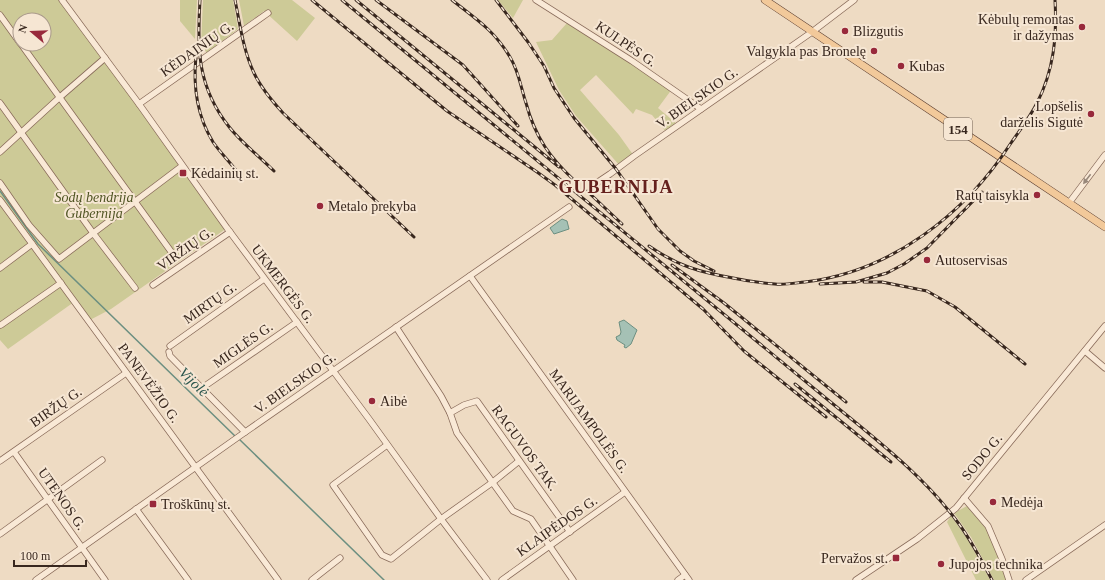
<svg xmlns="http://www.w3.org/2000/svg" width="1105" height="580" viewBox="0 0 1105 580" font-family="Georgia,serif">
  <rect width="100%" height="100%" fill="#eedbc3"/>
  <g fill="#cdca97" fill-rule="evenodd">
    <path d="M0 0H62L227 228 111 309 88 321 74 302 8 349 0 340ZM20 20H44V44H20Z"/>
    <path d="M180 0H197L195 39 180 21Z"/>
    <path d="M203 0H233L238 29 207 53 201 46Z"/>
    <path d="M239 0H292L315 18 297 41 264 11 244 26Z"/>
    <path d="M498 0H523L513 18Z"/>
    <path d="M567 23 672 89 658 108 678 125 667 133 652 115 636 109 633 114 596 75 580 90 619 135 634 156 620 166 576 116 559 90 536 42 552 40Z"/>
    <path d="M967 506 986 527 1007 580H994L971 537 954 513Z"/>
    <path d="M951 516 968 540 990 580H976L947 522Z"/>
  </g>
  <g fill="#a5c1b5" stroke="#6c8f81">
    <path d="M562 219 567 221 569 229 554 234 550 228Z"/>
    <path d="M624 320 637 330 631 344 626 348 624 347 625 345 617 340 616 337 620 335 621 332 619 322Z"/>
  </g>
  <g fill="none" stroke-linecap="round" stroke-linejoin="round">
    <g stroke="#6c8f81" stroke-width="1.5">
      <path d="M0 191 38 244 236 437"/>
      <path d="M239 439 384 580"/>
    </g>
    <g stroke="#896b5a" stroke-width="7">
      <g id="minor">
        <path d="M62 0 139 104 227 228 369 419 441 519 487 580"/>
        <path d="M536 0 632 61 701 109"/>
        <path d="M0 15 20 43"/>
        <path d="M21 44 175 257"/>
        <path d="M0 103 93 233 135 288"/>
        <path d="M139 104 268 13"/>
        <path d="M0 152 60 97 105 58"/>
        <path d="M0 183 29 225 59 259 182 166"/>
        <path d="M592 186 610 174 634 156 812 32 854 0"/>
        <path d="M0 200 278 580"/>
        <path d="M1069 203 1105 155"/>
        <path d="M0 268 32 244"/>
        <path d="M470 276 689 580"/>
        <path d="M153 285 230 232"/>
        <path d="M1 325 61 283"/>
        <path d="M396 327 441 396 450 413 457 433 513 511 531 519 573 580"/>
        <path d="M170 346 264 279"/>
        <path d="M1085 351 1105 368"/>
        <path d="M169 352 170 356 245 432"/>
        <path d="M202 388 297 322"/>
        <path d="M450 413 464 405 477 401 570 532"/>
        <path d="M387 445 333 485 382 555 391 559 441 519 493 482 519 461"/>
        <path d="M14 452 105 580"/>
        <path d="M0 461 126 373"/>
        <path d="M964 498 988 526 1002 559 1009 580"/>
        <path d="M136 509 188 580"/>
        <path d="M0 534 102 460"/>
        <path d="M36 580 241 435 569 207"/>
        <path d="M312 580 340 558"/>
        <path d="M502 580 625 492"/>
        <path d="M678 580 685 575"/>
        <path d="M856 580 917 539 956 508 1105 326"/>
        <path d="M1026 580 1105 525"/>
      </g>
    </g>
    <g stroke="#563a2e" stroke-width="8">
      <path id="major" d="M765 0 1105 227"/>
    </g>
    <use href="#minor" stroke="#f9e9d6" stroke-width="5.5"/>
    <use href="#major" stroke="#f2c99a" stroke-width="7"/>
    <g stroke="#38271e" stroke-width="3">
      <g id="rail">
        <path d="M200 0C197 49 197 87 230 128 242 143 260 157 274 171"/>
        <path d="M235 0C240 24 243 50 254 73 261 88 272 101 283 113L414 237"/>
        <path d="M312 0 447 111 537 172 555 185 703 309 744 351 826 417"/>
        <path d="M342 0 833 404C878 441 925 477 959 524 972 542 982 561 992 580"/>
        <path d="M356 0 559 167"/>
        <path d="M376 0 463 65 518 126"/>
        <path d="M452 0C476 19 494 30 510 57 519 72 521 88 526 103 535 137 550 158 576 182"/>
        <path d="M496 0 528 42 544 66 554 88 574 118 616 169 658 229 680 251 694 261 714 271"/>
        <path d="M196 56C193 85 197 116 213 142 219 151 228 160 235 169"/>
        <path d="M587 191 622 224"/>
        <path d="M649 246C678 266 699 272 733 278 747 281 761 283 775 284 785 285 795 283 805 282 891 272 965 214 1011 143 1020 130 1030 117 1037 103 1054 70 1057 36 1055 0"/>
        <path d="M672 265 724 303 846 402"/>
        <path d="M864 282H882L927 291 955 307 1025 364"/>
        <path d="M820 284 856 282 887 273 904 264 927 248 982 192"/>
        <path d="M795 384 891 462"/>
      </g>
    </g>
    <use href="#rail" stroke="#f6e6d3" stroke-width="1.5" stroke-dasharray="4.5" stroke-linecap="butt"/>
  </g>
  <defs><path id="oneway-solid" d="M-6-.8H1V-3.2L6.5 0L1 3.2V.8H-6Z"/></defs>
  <use fill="#98887a" href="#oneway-solid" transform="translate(1087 179) rotate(127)"/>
  <g fill="#98293b" stroke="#f6e6d3" stroke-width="1.5">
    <circle cx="1082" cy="27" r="4"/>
    <circle cx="845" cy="31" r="4"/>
    <circle cx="874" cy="51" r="4"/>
    <circle cx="901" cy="66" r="4"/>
    <circle cx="1091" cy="114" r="4"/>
    <rect x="179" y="169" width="8" height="8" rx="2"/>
    <circle cx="1037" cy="195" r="4"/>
    <circle cx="320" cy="206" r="4"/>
    <circle cx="927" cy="260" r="4"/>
    <circle cx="372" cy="401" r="4"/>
    <circle cx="993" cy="502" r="4"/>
    <rect x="149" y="500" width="8" height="8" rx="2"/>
    <rect x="892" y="554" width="8" height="8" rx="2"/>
    <circle cx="941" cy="564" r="4"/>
  </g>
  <g text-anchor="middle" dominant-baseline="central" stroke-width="4" stroke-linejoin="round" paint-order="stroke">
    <rect fill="#f6e6d3" stroke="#716054" stroke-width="1" x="944" y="118" width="28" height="22" rx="3"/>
    <g font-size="13" font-weight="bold" fill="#38271e">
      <text x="958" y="129">154</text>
    </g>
    <g font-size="14" fill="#38271e" stroke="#f6e6d3" text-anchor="start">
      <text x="1074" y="19" text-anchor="end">Kėbulų remontas<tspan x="1074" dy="16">ir dažymas</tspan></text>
      <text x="853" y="31">Blizgutis</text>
      <text x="866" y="51" text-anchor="end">Valgykla pas Bronelę</text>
      <text x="909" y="66">Kubas</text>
      <text x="1083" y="106" text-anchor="end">Lopšelis<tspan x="1083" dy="16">darželis Sigutė</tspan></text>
      <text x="191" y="173">Kėdainių st.</text>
      <text x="1029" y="195" text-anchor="end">Ratų taisykla</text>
      <text x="328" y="206">Metalo prekyba</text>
      <text x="935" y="260">Autoservisas</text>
      <text x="380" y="401">Aibė</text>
      <text x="1001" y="502">Medėja</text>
      <text x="161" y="504">Troškūnų st.</text>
      <text x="888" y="558" text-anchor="end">Pervažos st.</text>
      <text x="949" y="564">Jupojos technika</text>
    </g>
    <g font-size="14" fill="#38271e" stroke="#f6e6d3">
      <text transform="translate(626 44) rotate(34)">KULPĖS G.</text>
      <text transform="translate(197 49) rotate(-35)">KĖDAINIŲ G.</text>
      <text transform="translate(697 98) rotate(-35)">V. BIELSKIO G.</text>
      <text transform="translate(185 249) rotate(-35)">VIRŽIŲ G.</text>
      <text transform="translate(283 284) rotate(53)">UKMERGĖS G.</text>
      <text transform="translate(210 303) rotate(-35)">MIRTŲ G.</text>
      <text transform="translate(243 345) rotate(-35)">MIGLĖS G.</text>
      <text transform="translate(149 383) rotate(54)">PANEVĖŽIO G.</text>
      <text transform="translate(295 383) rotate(-35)">V. BIELSKIO G.</text>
      <text transform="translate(56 407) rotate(-35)">BIRŽŲ G.</text>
      <text transform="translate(589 421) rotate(54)">MARIJAMPOLĖS G.</text>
      <text transform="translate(525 448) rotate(54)">RAGUVOS TAK.</text>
      <text transform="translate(982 457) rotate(-51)">SODO G.</text>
      <text transform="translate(62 499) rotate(55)">UTENOS G.</text>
      <text transform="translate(557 526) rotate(-35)">KLAIPĖDOS G.</text>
    </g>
    <g font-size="14" font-style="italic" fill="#505524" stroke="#f6e6d3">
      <text x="94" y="197">Sodų bendrija<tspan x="94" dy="16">Gubernija</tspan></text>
    </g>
    <g font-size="15" font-style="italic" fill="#2d584f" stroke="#f6e6d3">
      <text transform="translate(194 382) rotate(44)">Vijolė</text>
    </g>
    <g font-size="18" font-weight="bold" letter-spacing="1" fill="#65211d" stroke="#f6e6d3">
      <text x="616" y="187">GUBERNIJA</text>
    </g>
  </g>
  <g transform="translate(32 32) rotate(289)"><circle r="19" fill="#f6e6d3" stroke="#aa9a8b"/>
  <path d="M0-3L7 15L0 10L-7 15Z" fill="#98293b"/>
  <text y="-6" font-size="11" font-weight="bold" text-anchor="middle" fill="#38271e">N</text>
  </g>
  <path d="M14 560v6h72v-6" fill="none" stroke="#38271e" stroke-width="2"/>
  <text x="20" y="560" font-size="12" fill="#38271e" stroke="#f6e6d3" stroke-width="3" paint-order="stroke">100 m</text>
</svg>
